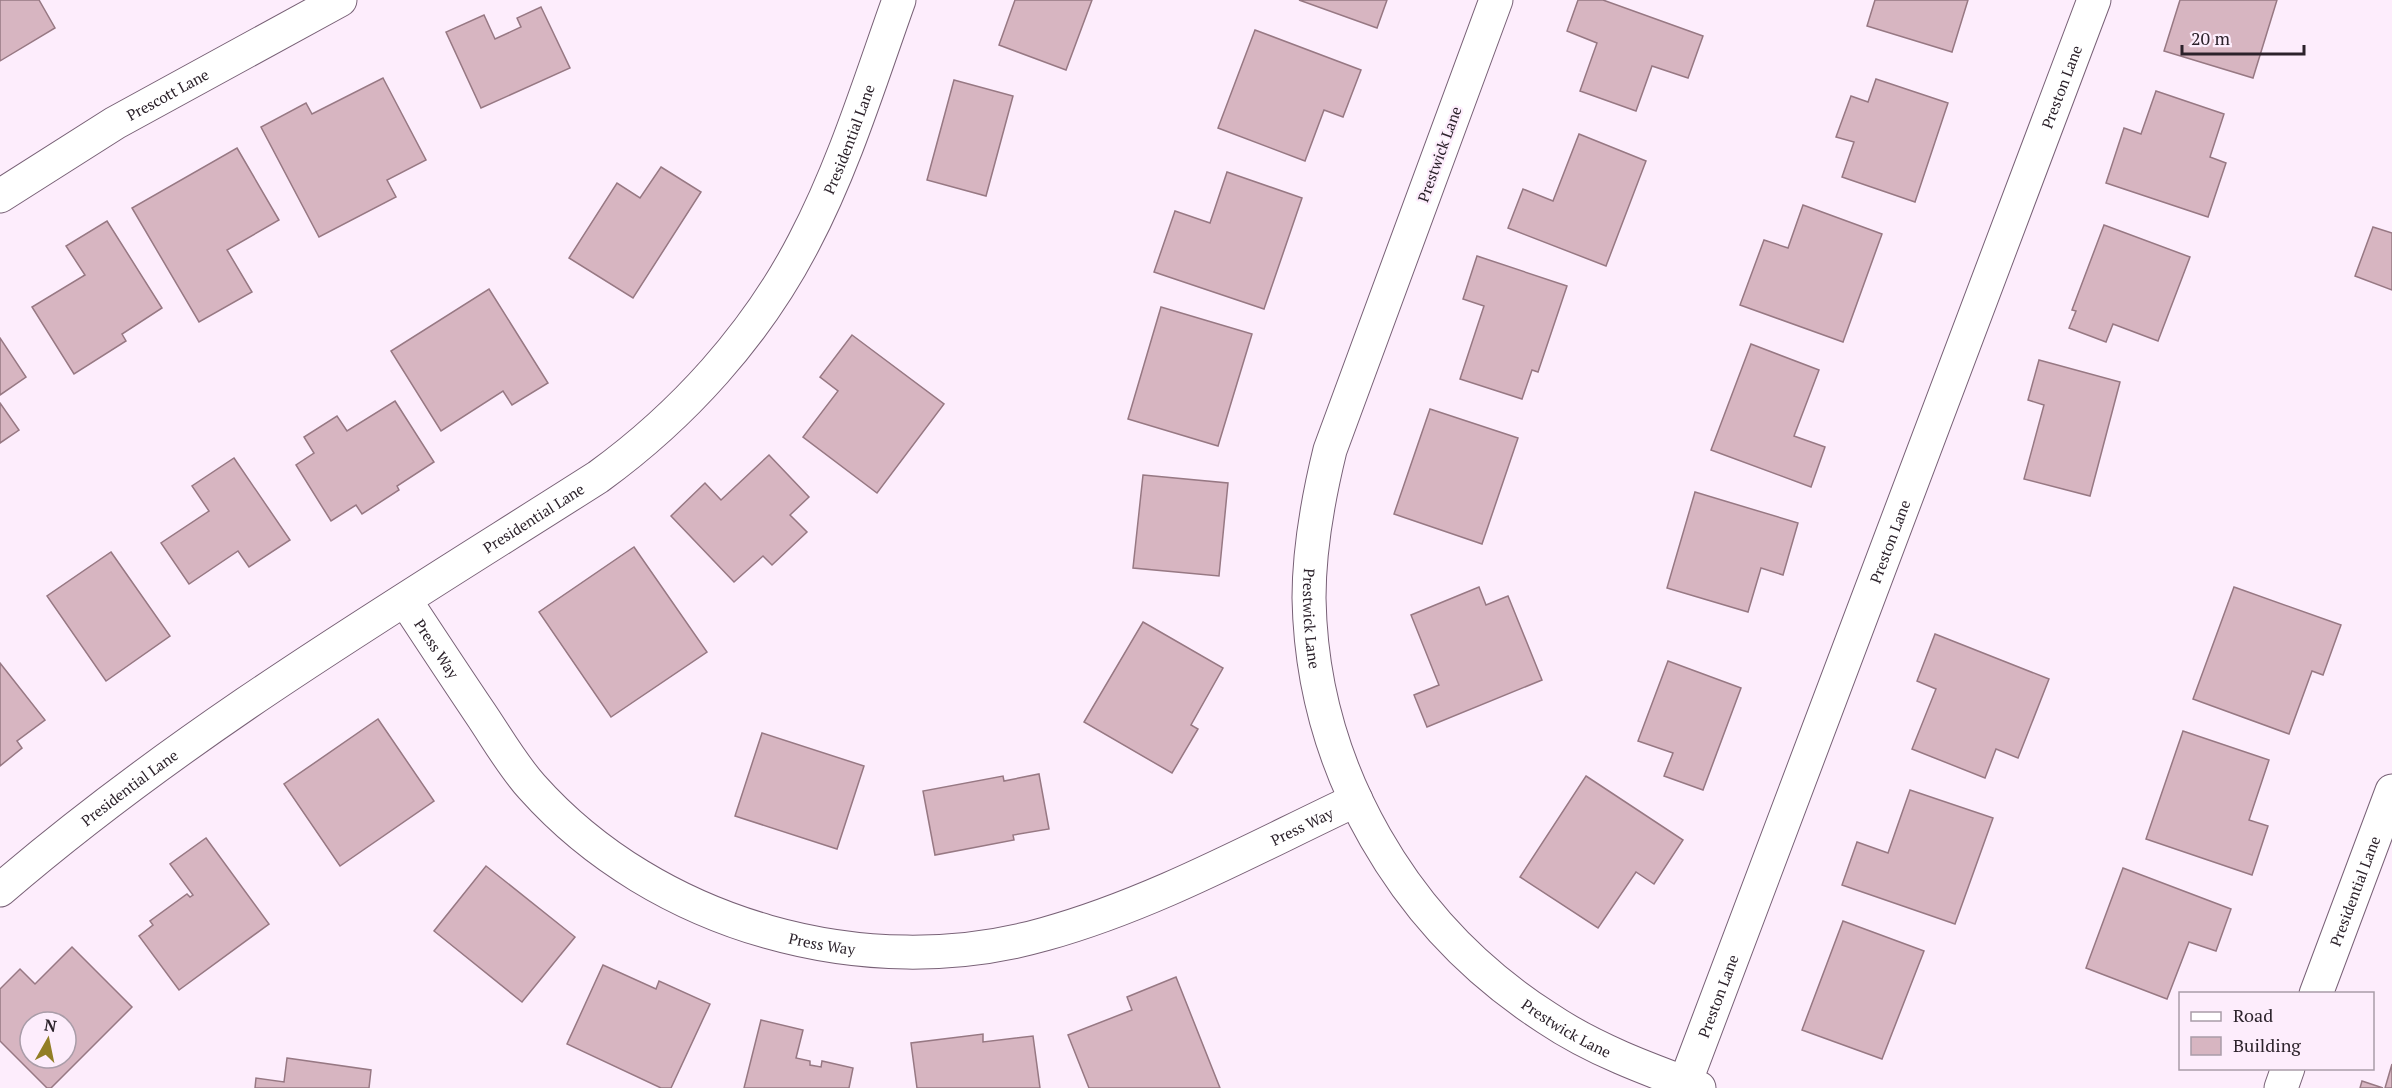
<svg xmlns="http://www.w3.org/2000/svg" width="2392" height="1088" viewBox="0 0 2392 1088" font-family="'PT Serif',serif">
  <rect width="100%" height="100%" fill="#fdedfc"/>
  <g fill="#d7b5c1" stroke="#977883" stroke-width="1.5" fill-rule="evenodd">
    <path d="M0 0H39L55 28 0 61Z"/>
    <path d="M1015 0H1092L1066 70 999 45Z"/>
    <path d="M1299 0H1387L1377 28Z"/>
    <path d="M1578 0H1603L1703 36 1688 78 1652 66 1636 111 1580 91 1597 43 1567 31Z"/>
    <path d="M1875 0H1968L1952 52 1867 26Z"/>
    <path d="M2180 0H2277L2253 78 2164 51Z"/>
    <path d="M541 7 570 68 481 108 446 32 484 15 495 39 521 27 517 18Z"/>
    <path d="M1255 30 1361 70 1343 117 1324 110 1305 161 1218 128Z"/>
    <path d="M383 78 426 160 387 180 396 197 319 237 261 127 306 103 312 114Z"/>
    <path d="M1876 79 1948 103 1915 202 1842 177 1854 142 1836 137 1851 96 1868 102Z"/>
    <path d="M954 80 1013 96 986 196 927 180Z"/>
    <path d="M2156 91 2224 114 2210 157 2226 163 2208 217 2106 183 2124 128 2141 134Z"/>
    <path d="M1579 134 1646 161 1606 266 1508 228 1523 189 1553 201Z"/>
    <path d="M237 148 279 220 227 250 252 292 199 322 132 208Z"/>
    <path d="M661 167 701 192 633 298 569 258 617 183 640 198Z"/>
    <path d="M1227 172 1302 198 1264 309 1154 272 1175 211 1210 223Z"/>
    <path d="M1803 205 1882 234 1843 342 1740 305 1764 240 1788 248Z"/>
    <path d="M107 221 162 308 122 334 126 341 74 374 32 307 85 275 66 246Z"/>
    <path d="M2104 225 2190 257 2158 341 2113 324 2106 342 2069 328 2076 311 2072 310Z"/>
    <path d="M2373 227 2392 233V290L2355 276Z"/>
    <path d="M1477 256 1567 286 1538 372 1532 370 1522 399 1460 379 1484 306 1463 299Z"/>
    <path d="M489 289 548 383 512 405 503 391 441 431 391 351Z"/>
    <path d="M1161 307 1252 334 1218 446 1128 419Z"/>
    <path d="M852 335 944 404 877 493 803 437 838 391 820 377Z"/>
    <path d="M0 338 26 377 0 395Z"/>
    <path d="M1751 344 1819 370 1794 436 1825 447 1811 487 1711 450Z"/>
    <path d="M2039 360 2120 382 2090 496 2024 479 2044 405 2028 400Z"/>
    <path d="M395 401 434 462 397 486 399 490 362 514 356 505 331 521 296 465 314 453 304 437 337 416 347 431Z"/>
    <path d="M0 403 19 430 0 443Z"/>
    <path d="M1430 409 1518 438 1482 544 1394 514Z"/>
    <path d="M769 455 809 497 790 515 807 532 772 565 763 556 734 582 671 516 705 483 721 500Z"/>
    <path d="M234 458 290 540 249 567 238 551 189 584 161 543 209 511 192 486Z"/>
    <path d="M1143 475 1228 483 1219 576 1133 568Z"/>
    <path d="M1695 492 1798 523 1783 575 1761 568 1748 612 1667 588Z"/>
    <path d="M634 547 707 652 611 717 539 612Z"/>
    <path d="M111 552 170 636 106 681 47 596Z"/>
    <path d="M1479 587 1486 605 1508 596 1542 680 1427 727 1414 695 1439 685 1411 615Z"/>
    <path d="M2234 587 2341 625 2323 675 2312 671 2289 734 2193 699Z"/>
    <path d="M1143 622 1223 668 1191 725 1198 729 1172 773 1084 722Z"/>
    <path d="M1935 634 2049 679 2018 758 1996 749 1985 778 1912 749 1936 689 1917 681Z"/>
    <path d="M1668 661 1741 688 1703 790 1664 776 1673 753 1638 741Z"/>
    <path d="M0 663 45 720 17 741 22 748 0 766Z"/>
    <path d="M378 719 434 801 340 866 284 784Z"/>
    <path d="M2183 731 2269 760 2249 820 2268 826 2252 875 2146 839Z"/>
    <path d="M762 733 864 766 837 849 735 816Z"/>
    <path d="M1039 774 1049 829 1013 835 1014 840 935 855 923 791 1003 776 1004 781Z"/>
    <path d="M1586 776 1683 840 1654 884 1636 872 1598 928 1520 877Z"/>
    <path d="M1910 790 1993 818 1955 924 1842 885 1857 842 1888 853Z"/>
    <path d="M206 838 269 924 179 990 139 936 153 925 150 921 187 894 190 897 193 895 170 864Z"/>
    <path d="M486 866 575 937 522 1002 434 931Z"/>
    <path d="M2123 868 2231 909 2216 951 2189 942 2167 999 2086 968Z"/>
    <path d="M1843 921 1924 951 1882 1059 1802 1030Z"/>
    <path d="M72 947 132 1007 51 1088H47L0 1041V989L20 969 35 984ZM30 1022H66V1058H30Z"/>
    <path d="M603 965 656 989 659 981 710 1004 671 1088H661L567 1044Z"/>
    <path d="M1176 977 1220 1088H1089L1068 1035 1132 1010 1127 997Z"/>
    <path d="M761 1020 803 1030 796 1058 810 1061V1065L821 1067 822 1061 853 1068 849 1088H744Z"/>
    <path d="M983 1034V1042L1033 1036 1040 1088H917L911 1043Z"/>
    <path d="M287 1058 371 1070 369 1088H255L256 1078 284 1082Z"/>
    <path d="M2392 1064V1088H2385Z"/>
    <path d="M2362 1081 2383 1088H2360Z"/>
  </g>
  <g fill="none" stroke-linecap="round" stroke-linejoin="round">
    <g stroke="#786176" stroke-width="35">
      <g id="minor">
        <path id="s1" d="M1496 0 1330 450C1318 499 1309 547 1309 598 1312 769 1404 926 1547 1018 1593 1049 1647 1069 1699 1088"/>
        <path id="s2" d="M0 196 115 123 340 0"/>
        <path id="s3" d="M405 600C430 638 455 676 480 713 497 738 512 765 532 787 656 926 866 985 1045 934 1153 904 1254 848 1356 800"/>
        <path id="s4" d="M0 890C185 731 394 607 598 477 682 416 756 335 804 242 844 166 870 81 899 0"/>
        <path id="s5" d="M2316 994 2392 791"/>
        <path id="s6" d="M1685 1083 2094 0"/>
        <path d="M2281 1088 2288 1068"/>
      </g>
    </g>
    <use href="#minor" stroke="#fff" stroke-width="33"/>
  </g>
  <g text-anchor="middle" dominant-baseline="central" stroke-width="4.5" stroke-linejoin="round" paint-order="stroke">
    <g font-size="15" fill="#2c222b" stroke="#fdedfc">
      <text stroke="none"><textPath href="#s6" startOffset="1065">Preston Lane</textPath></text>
      <text stroke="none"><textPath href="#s2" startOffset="196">Prescott Lane</textPath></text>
      <text stroke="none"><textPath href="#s4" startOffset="1155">Presidential Lane</textPath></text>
      <text transform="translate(1439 154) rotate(-70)">Prestwick Lane</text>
      <text stroke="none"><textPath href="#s4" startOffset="651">Presidential Lane</textPath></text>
      <text stroke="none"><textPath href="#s6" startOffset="579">Preston Lane</textPath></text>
      <text stroke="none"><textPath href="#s1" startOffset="650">Prestwick Lane</textPath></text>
      <text stroke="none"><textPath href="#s3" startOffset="58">Press Way</textPath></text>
      <text stroke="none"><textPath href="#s4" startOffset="165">Presidential Lane</textPath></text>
      <text stroke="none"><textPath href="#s3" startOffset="1066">Press Way</textPath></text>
      <text stroke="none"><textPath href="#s5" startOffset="110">Presidential Lane</textPath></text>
      <text stroke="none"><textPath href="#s3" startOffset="562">Press Way</textPath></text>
      <text stroke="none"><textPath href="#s6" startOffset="93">Preston Lane</textPath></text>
      <text stroke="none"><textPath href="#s1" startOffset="1154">Prestwick Lane</textPath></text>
    </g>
  </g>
  <rect x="2179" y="992" width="195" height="78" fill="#fdedfc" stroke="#a99ca8" stroke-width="1.5"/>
  <rect x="2191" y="1012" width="30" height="9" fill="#ffffff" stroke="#a99ca8" stroke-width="1.5"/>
  <text x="2233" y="1022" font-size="18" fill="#2c222b">Road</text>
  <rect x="2191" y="1037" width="30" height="18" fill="#d7b5c1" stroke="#a99ca8" stroke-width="1.5"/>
  <text x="2233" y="1052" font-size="18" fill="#2c222b">Building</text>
  <g transform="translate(48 1040) rotate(9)"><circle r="28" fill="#fdedfc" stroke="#a99ca8" stroke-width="1.5"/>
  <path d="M0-4.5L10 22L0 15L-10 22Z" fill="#927e25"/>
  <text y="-9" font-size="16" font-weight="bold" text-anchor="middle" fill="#2c222b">N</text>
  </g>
  <path d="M2182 45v9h122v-9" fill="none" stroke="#2c222b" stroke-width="3"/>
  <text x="2191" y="45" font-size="18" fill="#2c222b" stroke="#fdedfc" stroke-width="4.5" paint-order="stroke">20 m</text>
</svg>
